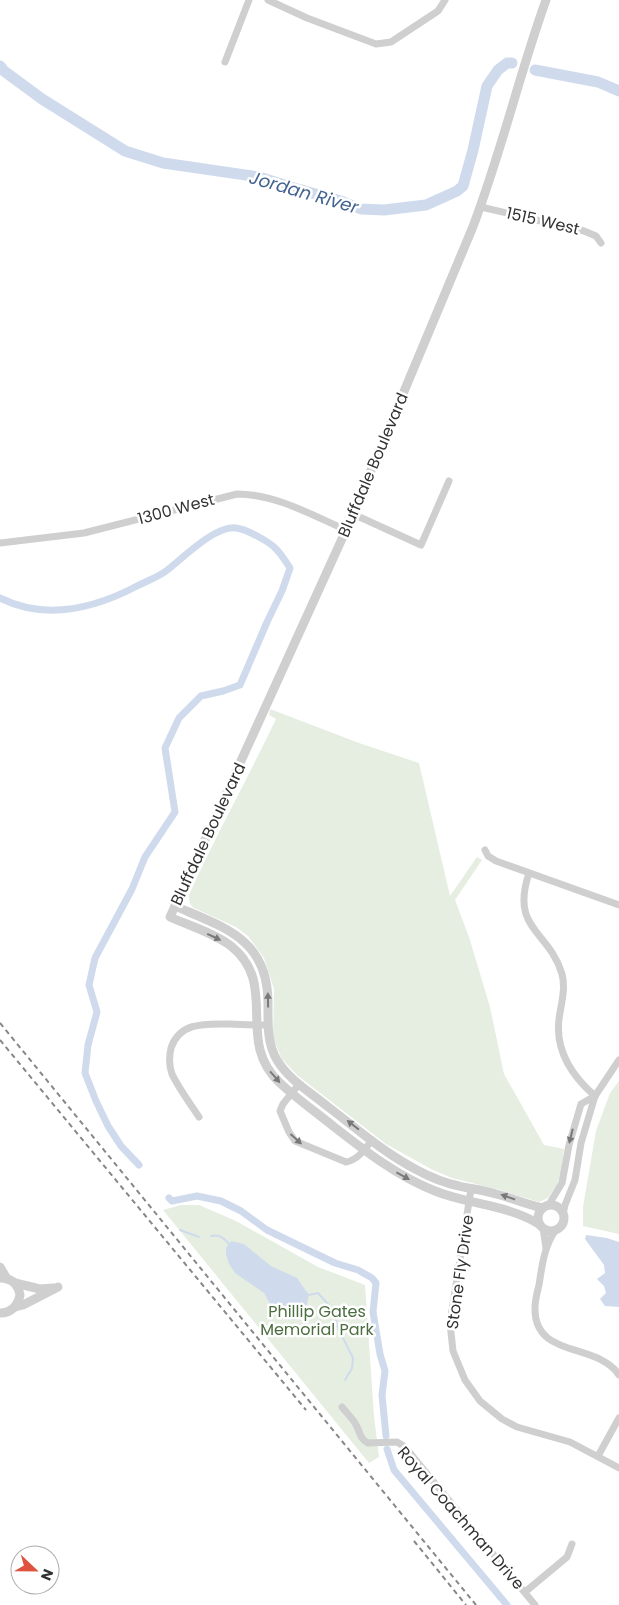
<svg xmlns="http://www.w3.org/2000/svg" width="619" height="1605" viewBox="0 0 619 1605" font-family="Poppins,sans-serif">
  <rect width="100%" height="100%" fill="#fff"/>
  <g fill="#e5eee1">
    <path d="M270 709 359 743 419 763 450 896 477 857 482 860 455 900 469 937 490 1007 504 1074 544 1145 564 1149 561 1174 557 1185 548 1198 539 1202 500 1190 452 1178 431 1169 386 1144 297 1075 282 1059 273 1038 274 989 264 958 248 936 236 927 194 908C189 904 189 901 189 895 216 835 248 778 276 719L269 715Z"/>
    <path d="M619 1081V1234L583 1226V1207L596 1131 610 1093Z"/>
    <path d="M181 1205H199L236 1221 318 1267 365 1285 374 1416 379 1457 369 1463 163 1210Z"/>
  </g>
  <g fill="#cfdbec">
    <path d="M586 1235 607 1238 619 1242V1307L605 1306 600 1299 606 1293 604 1286 597 1279 605 1273 604 1265 585 1239Z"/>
    <path d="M231 1241 244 1244 271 1266 297 1278 309 1295 306 1308 296 1320 283 1319 276 1315 264 1293 235 1273 229 1264 226 1254V1248Z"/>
  </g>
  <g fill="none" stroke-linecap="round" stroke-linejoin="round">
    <g stroke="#cfdbec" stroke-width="2">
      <path d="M180 1230 199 1237"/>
      <path d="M211 1236C219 1234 224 1238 229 1244"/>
      <path d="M309 1295 318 1293 335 1312 337 1326 353 1358 352 1368 345 1380"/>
    </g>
    <g stroke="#cfdbec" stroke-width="7">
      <path d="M0 598C46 621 96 608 139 585 147 581 158 577 166 571 182 559 215 525 236 528 246 529 270 542 276 549 282 555 286 562 290 568L282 591 267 622 240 685 223 691 201 696 179 718 165 748 175 812 145 857 132 889 95 958 89 985 97 1012 88 1045 85 1073 96 1101 108 1126 121 1146 139 1165"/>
      <path d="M169 1198 172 1201 197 1196 221 1201 241 1211 267 1230 335 1263 358 1270 372 1278 376 1283 373 1312 380 1354 385 1371 382 1395 386 1436"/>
      <path d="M387 1449 394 1470 507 1605"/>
    </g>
    <g stroke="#cfdbec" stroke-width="11">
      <path d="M0 66 4 71 42 99 125 151 163 163 259 177 294 188 341 201 361 209 384 210 426 205 457 191 463 186 473 150 487 86 498 70 507 63H512"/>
      <path d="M535 70 598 82 619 91"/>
    </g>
    <g stroke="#cfcfcf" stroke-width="7">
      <path d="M268 0 307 18 376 44 391 42 438 11 445 0"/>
      <path d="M225 62 249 0"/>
      <path d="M481 207 584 231 596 236 601 243"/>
      <path d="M353 514 421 545 449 481"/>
      <path d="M0 543 84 533 237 494C275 494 312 515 346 530"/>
      <path d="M485 850 488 856 496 861 619 905"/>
      <path d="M529 873C510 930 549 930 562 974 566 989 561 1004 559 1019 555 1051 572 1076 595 1096"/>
      <path d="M299 1084 283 1104 280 1111 289 1132 295 1141 346 1162C358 1160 365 1149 372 1140"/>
      <path d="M199 1117C190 1103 179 1089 172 1074 169 1066 169 1057 171 1048 180 1021 207 1024 230 1024 242 1025 255 1025 268 1025"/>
      <path d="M471 1189 450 1323 453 1351 465 1380 480 1401 502 1419 517 1427 570 1442 619 1468"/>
      <path d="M548 1206 562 1183 569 1145 581 1104 595 1096"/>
      <path d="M563 1214 565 1205 575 1180 581 1143 595 1096 619 1060"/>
      <path d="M543 1228 546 1248"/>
      <path d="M555 1231C544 1247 542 1266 539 1285 537 1293 535 1300 535 1308 534 1359 598 1342 619 1375"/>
      <path d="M342 1407C346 1412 351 1417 355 1423 360 1430 359 1439 368 1443L397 1442 405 1447 535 1605"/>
      <path d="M598 1456 619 1418"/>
      <path d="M525 1592 567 1557 572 1544"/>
    </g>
    <g stroke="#cfcfcf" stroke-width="9">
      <path d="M175 906C225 928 269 939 268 1005 268 1024 267 1043 277 1060 288 1079 310 1092 327 1106 356 1128 384 1153 417 1170 430 1177 444 1183 459 1186 471 1189 484 1190 496 1194 512 1198 527 1205 543 1208"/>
      <circle cx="551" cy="1218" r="13"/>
      <path d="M539 1224C505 1204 470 1205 435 1191 397 1176 365 1151 333 1126 316 1112 297 1099 280 1083 234 1041 280 985 231 946 214 933 190 926 170 917L346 530 472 229C501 154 519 75 546 0"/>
      <path d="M0 1267 7 1279"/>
      <path d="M0 1278C11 1278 18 1283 20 1295 18 1305 12 1313 0 1313"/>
      <path d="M15 1283 40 1289 53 1288"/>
      <path d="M15 1307 23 1305 58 1287"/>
    </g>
    <g stroke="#878787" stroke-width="2" stroke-dasharray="5 4" stroke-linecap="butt">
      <path d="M0 1023 476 1605"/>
      <path d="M0 1040 306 1410"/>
      <path d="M414 1541 466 1605"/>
    </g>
  </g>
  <defs><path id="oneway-solid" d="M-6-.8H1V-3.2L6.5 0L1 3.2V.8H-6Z" transform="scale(1.25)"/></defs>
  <g fill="#797979">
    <use href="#oneway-solid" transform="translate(214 937) rotate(25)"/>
    <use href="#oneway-solid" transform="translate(268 1000) rotate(-91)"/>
    <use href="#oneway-solid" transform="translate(275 1077) rotate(49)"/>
    <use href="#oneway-solid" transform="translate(353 1125) rotate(-142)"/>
    <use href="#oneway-solid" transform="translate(571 1136) rotate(104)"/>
    <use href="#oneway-solid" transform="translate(296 1139) rotate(42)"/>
    <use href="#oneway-solid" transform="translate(403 1176) rotate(29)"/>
    <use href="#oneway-solid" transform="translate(508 1197) rotate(-161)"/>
  </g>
  <g text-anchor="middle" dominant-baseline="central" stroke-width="5" stroke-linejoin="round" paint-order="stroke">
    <g font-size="16" fill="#323232" stroke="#fff">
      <text transform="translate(543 221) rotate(13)">1515 West</text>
      <text transform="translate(373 465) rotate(-67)">Bluffdale Boulevard</text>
      <text transform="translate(176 509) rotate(-15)">1300 West</text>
      <text transform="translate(208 834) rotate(-65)">Bluffdale Boulevard</text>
      <text transform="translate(460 1272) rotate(-82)">Stone Fly Drive</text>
      <text transform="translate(461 1518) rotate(49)">Royal Coachman Drive</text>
    </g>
    <g font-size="16" fill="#4c6d40" stroke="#fff">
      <text x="317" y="1311">Phillip Gates<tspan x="317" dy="18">Memorial Park</tspan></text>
    </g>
    <g font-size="18" font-style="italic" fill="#426392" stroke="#fff">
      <text transform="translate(304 192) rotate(16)">Jordan River</text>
    </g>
  </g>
  <g transform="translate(35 1570) rotate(112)"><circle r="24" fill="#ffffff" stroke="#adadad"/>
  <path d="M0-4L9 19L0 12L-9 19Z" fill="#de533f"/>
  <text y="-8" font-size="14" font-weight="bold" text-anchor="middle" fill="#323232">N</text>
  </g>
</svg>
